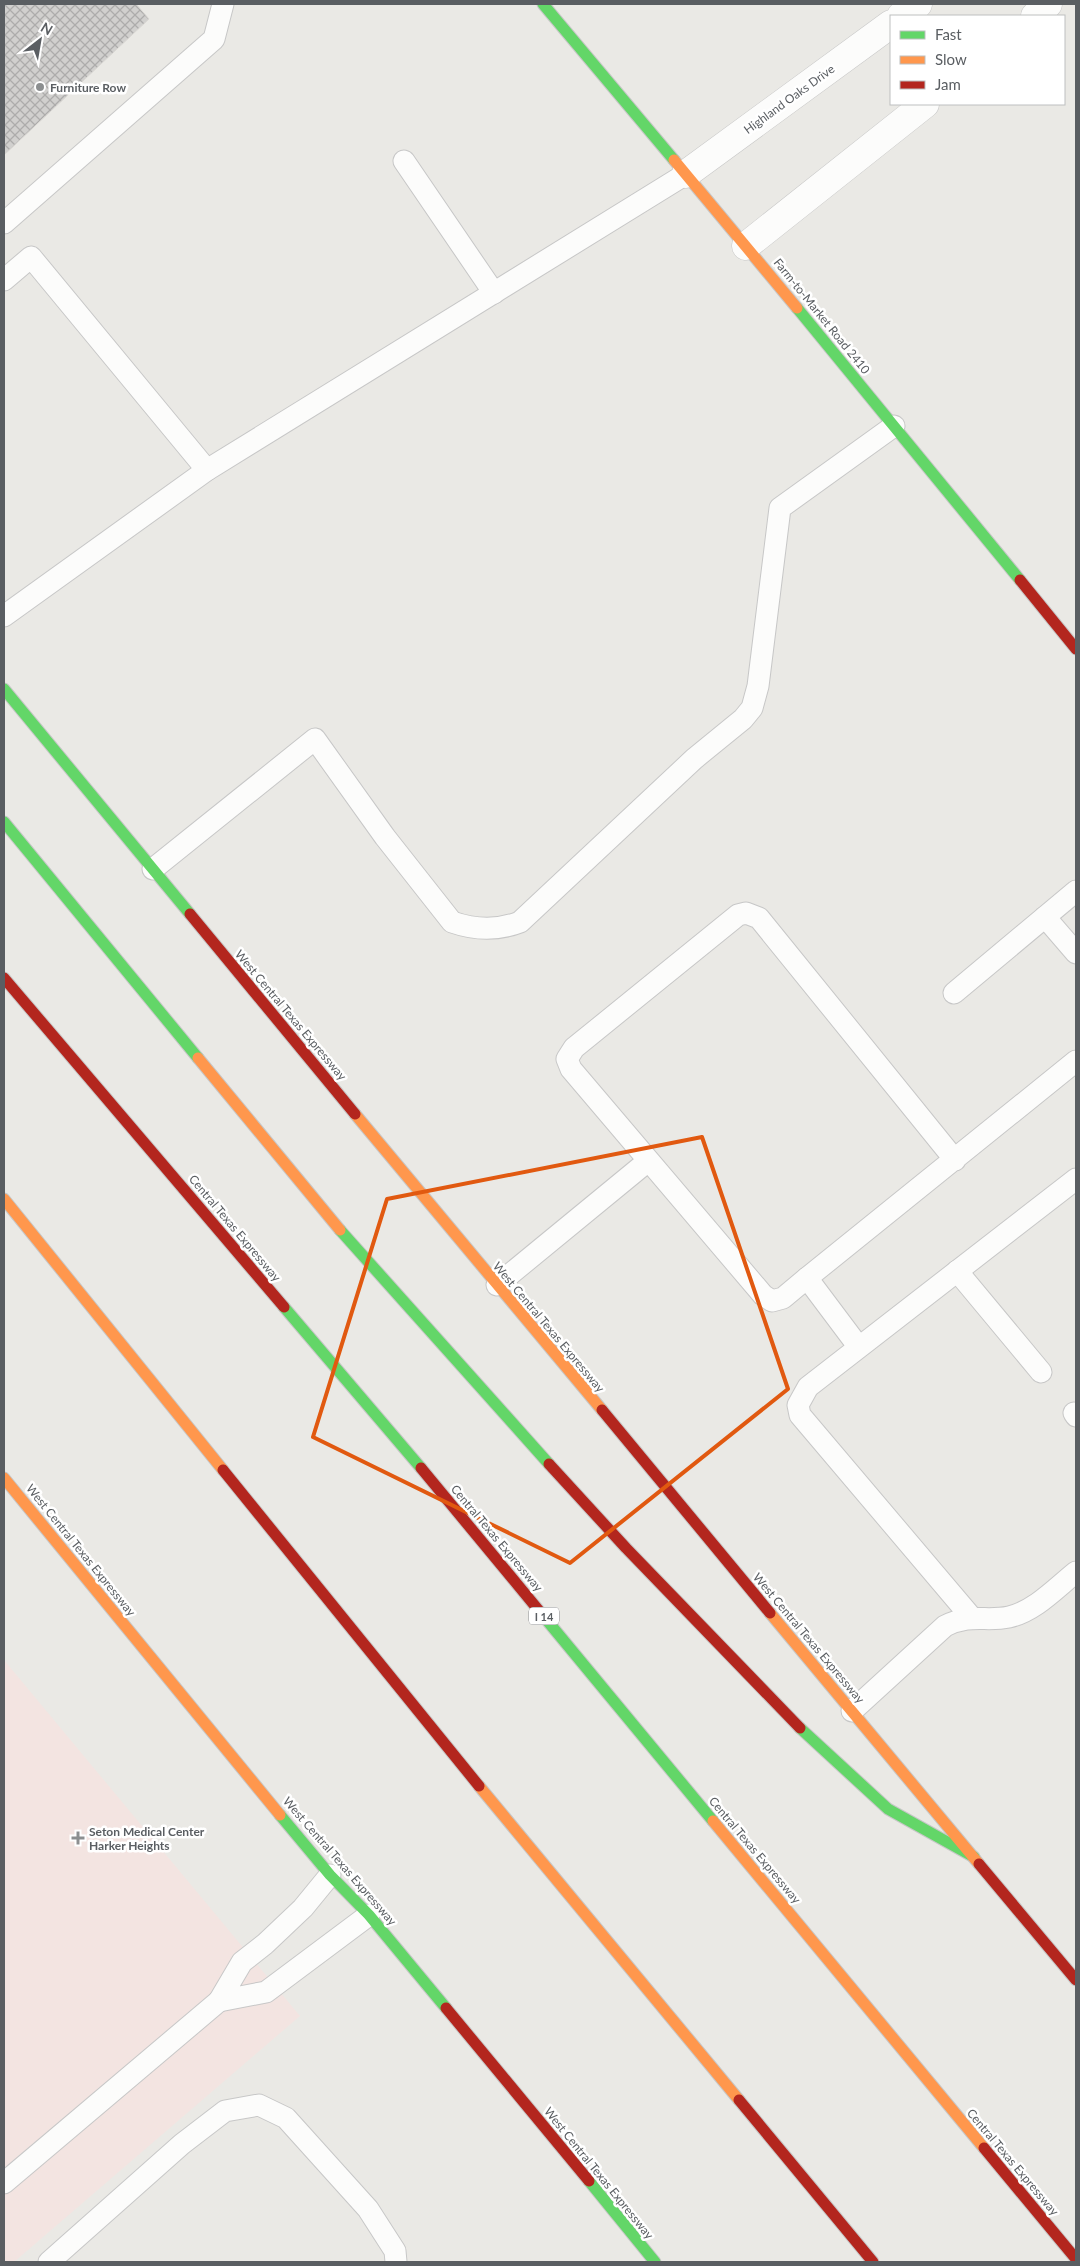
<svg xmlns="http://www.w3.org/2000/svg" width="1080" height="2266" viewBox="0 0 1080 2266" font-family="Lato,sans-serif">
  <defs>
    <pattern id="building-cross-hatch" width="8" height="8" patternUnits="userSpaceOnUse" patternTransform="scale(1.25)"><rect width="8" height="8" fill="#d1d0ce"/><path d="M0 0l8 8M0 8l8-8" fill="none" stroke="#adacab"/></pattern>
  </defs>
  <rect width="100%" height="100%" fill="#eae9e5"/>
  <path fill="#f3e4e1" d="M4 1660 300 2016 14 2262H4Z"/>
  <path fill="url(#building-cross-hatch)" stroke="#dad8d4" d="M4 4H136L149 19 4 155Z"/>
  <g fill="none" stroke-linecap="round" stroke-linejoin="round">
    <g stroke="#c7c7c7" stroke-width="23">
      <g id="lane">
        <path d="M404 161 494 293"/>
        <path d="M4 223 214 39 223 4"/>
        <path d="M4 280 31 257 207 470"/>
        <path d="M4 616 207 470 686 174"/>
        <path d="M153 869 315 739 385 837 452 922C475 930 497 931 520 922L694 759 743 719 752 708 758 686 780 508 894 426"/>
        <path d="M1045 917 1076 953"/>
        <path d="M954 993 1076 891"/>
        <path d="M955 1160 759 918 746 913 738 915 574 1048 567 1059 571 1069 763 1295 772 1301 783 1298 807 1278 1076 1061"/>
        <path d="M957 1271 1041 1372"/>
        <path d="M807 1278 858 1346"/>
        <path d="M497 1285 648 1161"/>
        <path d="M1074 1413 1076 1416"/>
        <path d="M972 1618 800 1415 798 1405 808 1387 1076 1179"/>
        <path d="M852 1711 945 1626C972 1613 985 1622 1009 1617 1035 1611 1056 1588 1076 1572"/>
        <path d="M330 1875 303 1908 265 1944 242 1962 219 2001 266 1992 369 1915"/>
        <path d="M4 2183 219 2001"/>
        <path d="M49 2262 182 2144 225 2111 259 2105 286 2118 368 2209 395 2251 396 2262"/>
      </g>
    </g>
    <g stroke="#c7c7c7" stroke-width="29">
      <g id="street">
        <path d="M901 16 918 4"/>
        <path d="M1035 16 1048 4"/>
        <path d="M686 174 891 24"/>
        <path d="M746 246 925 104"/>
      </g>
    </g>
    <g stroke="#c7c7c7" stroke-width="13">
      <g id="fast">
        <path d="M543 4 674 160"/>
        <path d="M797 308 1020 580"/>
        <path d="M4 689 190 914"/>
        <path d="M4 822 198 1058"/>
        <path d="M340 1230 549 1464"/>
        <path d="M284 1307 421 1468"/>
        <path d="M545 1618 713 1821"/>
        <path d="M800 1728 888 1809 974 1857"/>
        <path d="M280 1815 330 1875 369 1915 446 2008"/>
        <path d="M589 2181 655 2262"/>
      </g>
    </g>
    <g stroke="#c7c7c7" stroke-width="13">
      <g id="slow">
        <path d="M674 160 797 308"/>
        <path d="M198 1058 340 1230"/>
        <path d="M355 1114 602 1410"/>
        <path d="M4 1199 223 1470"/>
        <path d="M4 1478 280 1815"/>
        <path d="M770 1613 979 1864"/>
        <path d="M479 1786 739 2100"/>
        <path d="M713 1821 984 2148"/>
      </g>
    </g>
    <g stroke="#c7c7c7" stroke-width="13">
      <g id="jam">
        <path d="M1020 580 1076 649"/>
        <path d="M190 914 355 1114"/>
        <path d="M4 978 284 1307"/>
        <path d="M602 1410 770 1613"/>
        <path d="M549 1464 626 1548 800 1728"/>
        <path d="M421 1468 545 1618"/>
        <path d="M223 1470 479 1786"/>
        <path d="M979 1864 1076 1980"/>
        <path d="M446 2008 589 2181"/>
        <path d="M739 2100 873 2262"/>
        <path d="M984 2148 1076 2259"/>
      </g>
    </g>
    <use href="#lane" stroke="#fcfcfb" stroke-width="21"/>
    <use href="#street" stroke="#fcfcfb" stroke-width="28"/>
    <use href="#fast" stroke="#63d668" stroke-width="11"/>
    <use href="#slow" stroke="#ff974d" stroke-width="11"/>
    <use href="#jam" stroke="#b3261e" stroke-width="11"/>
  </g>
  <path fill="none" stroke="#e15910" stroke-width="4" stroke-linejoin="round" d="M702 1137 788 1389 570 1563 313 1437 387 1199Z"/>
  <g fill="#8c8f90" stroke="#fff" stroke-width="2">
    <circle cx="40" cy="87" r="5"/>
    <path d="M75.5 1830.5h5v5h5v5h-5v5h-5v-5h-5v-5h5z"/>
  </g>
  <g text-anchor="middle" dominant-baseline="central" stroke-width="5" stroke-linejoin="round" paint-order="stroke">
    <rect fill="#fff" stroke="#8c8e91" stroke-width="1" x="529" y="1607.5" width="30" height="17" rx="4"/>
    <g font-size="11" font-weight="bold" fill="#5a5e62">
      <text x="544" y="1616">I 14</text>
    </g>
    <g font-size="12" font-weight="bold" fill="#5a5e62" stroke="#fff" text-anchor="start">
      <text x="50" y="87">Furniture Row</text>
      <text x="89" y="1831">Seton Medical Center<tspan x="89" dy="14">Harker Heights</tspan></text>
    </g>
    <g font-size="12" fill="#5a5e62" stroke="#fff">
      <text transform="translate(789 99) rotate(-36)">Highland Oaks Drive</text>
      <text transform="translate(822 316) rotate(51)">Farm-to-Market Road 2410</text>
      <text transform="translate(291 1015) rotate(50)">West Central Texas Expressway</text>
      <text transform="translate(235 1228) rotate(50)">Central Texas Expressway</text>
      <text transform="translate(549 1327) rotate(50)">West Central Texas Expressway</text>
      <text transform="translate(497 1538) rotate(50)">Central Texas Expressway</text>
      <text transform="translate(81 1550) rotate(51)">West Central Texas Expressway</text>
      <text transform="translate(809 1638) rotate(50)">West Central Texas Expressway</text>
      <text transform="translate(755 1850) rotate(50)">Central Texas Expressway</text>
      <text transform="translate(340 1861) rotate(49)">West Central Texas Expressway</text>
      <text transform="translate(1013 2162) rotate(50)">Central Texas Expressway</text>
      <text transform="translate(599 2173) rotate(51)">West Central Texas Expressway</text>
    </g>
  </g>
  <rect width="1080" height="2266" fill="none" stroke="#5a5e62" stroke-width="10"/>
  <rect x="890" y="15" width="175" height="90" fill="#ffffff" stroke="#bdbfc0"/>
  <rect x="900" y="31" width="25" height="8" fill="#63d668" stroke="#bdbfc0"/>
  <text x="935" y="40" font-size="15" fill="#5a5e62">Fast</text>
  <rect x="900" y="56" width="25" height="8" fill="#ff974d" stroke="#bdbfc0"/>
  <text x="935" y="65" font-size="15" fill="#5a5e62">Slow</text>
  <rect x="900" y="81" width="25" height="8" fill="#b3261e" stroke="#bdbfc0"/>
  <text x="935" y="90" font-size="15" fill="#5a5e62">Jam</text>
  <g transform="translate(40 40) rotate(31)" stroke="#ffffff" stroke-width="4" paint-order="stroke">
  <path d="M0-4L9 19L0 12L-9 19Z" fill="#5a5e62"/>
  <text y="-8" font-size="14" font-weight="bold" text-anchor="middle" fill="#5a5e62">N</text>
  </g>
</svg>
